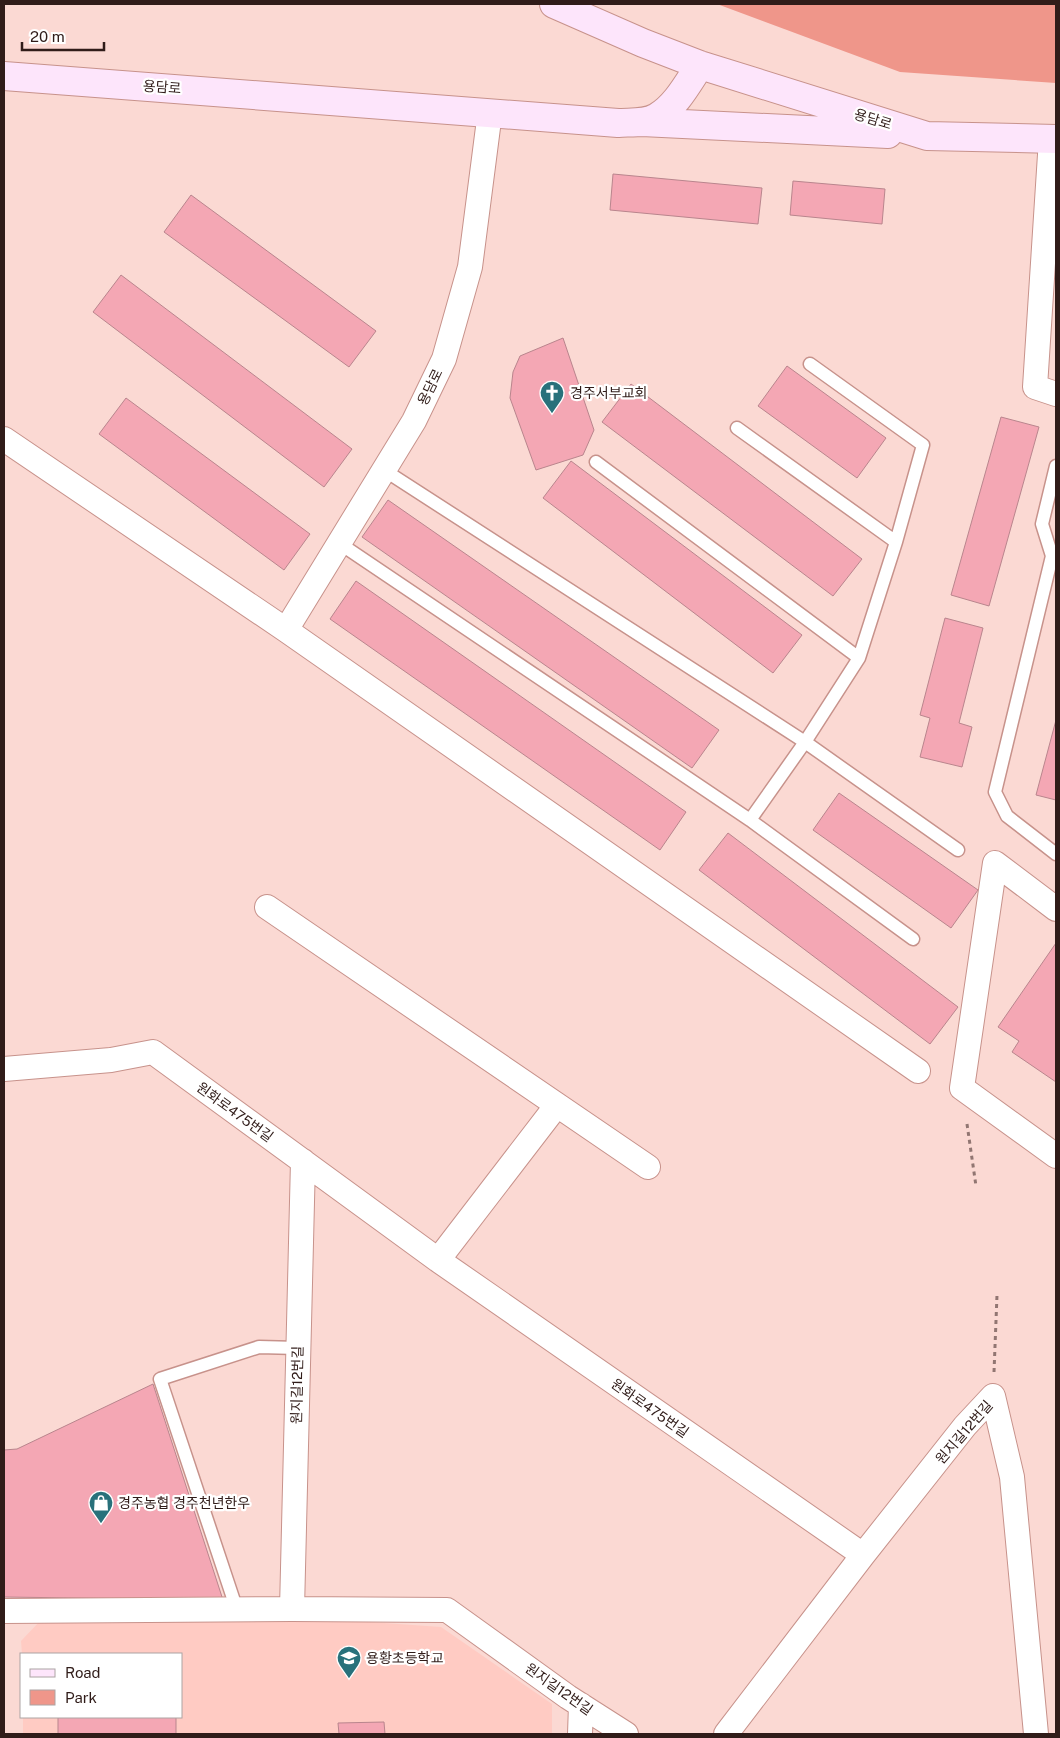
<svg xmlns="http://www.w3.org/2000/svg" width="1060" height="1738" viewBox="0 0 1060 1738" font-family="'Public Sans','Noto Sans KR',sans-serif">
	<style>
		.built { fill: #ffcbc3 }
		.green { fill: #ef968a }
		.building { fill: #f4a7b4; stroke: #b9858d }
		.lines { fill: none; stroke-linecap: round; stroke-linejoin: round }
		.lane-casing { stroke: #c7928b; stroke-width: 15 }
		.street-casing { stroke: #c7928b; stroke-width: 26 }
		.secondary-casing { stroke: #c7928b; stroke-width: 30 }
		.path { stroke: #917672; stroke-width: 3; stroke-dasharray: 4 4; stroke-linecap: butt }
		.lane { stroke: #fff; stroke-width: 12 }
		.street { stroke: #fff; stroke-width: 24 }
		.secondary { stroke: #fde5fb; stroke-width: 28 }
		.labels { text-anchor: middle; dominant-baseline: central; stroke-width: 4.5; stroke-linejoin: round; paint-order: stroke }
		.street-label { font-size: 14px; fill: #301c19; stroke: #fff }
		.poi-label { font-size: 14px; fill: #301c19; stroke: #fff; text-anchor: start }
	</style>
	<rect width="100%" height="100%" fill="#fbd9d3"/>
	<path class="built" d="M327,1619L441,1627L552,1704V1734H23V1717H181V1654H22L21,1641L41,1620Z"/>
	<path class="green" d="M717,4H1056V83L900,72Z"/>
	<path class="building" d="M613,174L762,188L758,224L610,210Z
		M793,181L885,189L882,224L790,215Z
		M191,195L376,331L349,367L164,232Z
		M121,275L352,449L324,487L93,312Z
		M563,338L594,430L583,455L536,470L510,398L513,372L520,356Z
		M787,366L886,438L857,478L758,406Z
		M631,384L862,559L833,596L602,422Z
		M126,398L310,534L284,570L99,434Z
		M1001,417L1039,427L989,606L951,595Z
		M571,461L802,635L773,673L543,498Z
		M388,500L719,730L692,768L362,537Z
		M356,581L686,812L660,850L330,619Z
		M945,618L983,628L959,723L972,727L962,767L920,757L930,718L920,715Z
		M1056,720V800L1036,795Z
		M839,793L978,890L951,928L813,830Z
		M728,833L958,1007L930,1044L699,870Z
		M1056,943V1082L1012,1052L1019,1041L998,1027Z
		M153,1384L223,1600L4,1597V1450L17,1449Z
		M58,1717H176V1734H58Z
		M384,1722L385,1734H339L338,1723Z"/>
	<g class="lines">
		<defs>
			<path id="lane" d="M737,428L896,542
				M596,462L859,658
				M384,470L805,742L958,850
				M339,543L750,820L913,939
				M1052,556L1042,524L1056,466
				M1056,557L1052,556L995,792L1007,816L1056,854
				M750,820L805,742L859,658L896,542L923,445L810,364
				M237,1610L160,1379L259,1347L298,1348"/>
			<path id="street" d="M1051,139L1035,387L1056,394
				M4,439L286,630L918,1071
				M286,630L414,421L444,359L470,267L490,112
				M267,907L648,1167
				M1056,909L995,863L962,1088L1056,1156
				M4,1069L111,1060L153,1052L438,1260L863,1555
				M438,1260L557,1105
				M292,1609L303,1161
				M4,1611L292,1609L447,1610L568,1697L626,1734
				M580,1734L581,1705
				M726,1734L863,1555L965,1426L993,1396L1012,1477L1036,1734"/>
			<path id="secondary" d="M554,4L643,43L700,65L927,136L1056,139
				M4,76L618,123C630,122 646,124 657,117C676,106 688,83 700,65
				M642,122L888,134"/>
		</defs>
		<use href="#lane" class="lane-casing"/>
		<use href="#street" class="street-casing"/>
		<use href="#secondary" class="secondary-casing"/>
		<path class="path" d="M967,1124L976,1186
			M994,1372L997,1295"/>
		<use href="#lane" class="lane"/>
		<use href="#street" class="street"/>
		<use href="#secondary" class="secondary"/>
	</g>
	<defs>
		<symbol id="church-pin" viewBox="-11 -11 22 30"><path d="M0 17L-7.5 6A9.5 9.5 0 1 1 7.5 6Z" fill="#28717b" stroke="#fff"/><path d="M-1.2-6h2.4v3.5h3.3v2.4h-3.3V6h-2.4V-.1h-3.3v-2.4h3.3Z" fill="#fff"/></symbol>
		<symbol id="shop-pin" viewBox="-11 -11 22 30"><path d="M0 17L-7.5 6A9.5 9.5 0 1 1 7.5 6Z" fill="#28717b" stroke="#fff"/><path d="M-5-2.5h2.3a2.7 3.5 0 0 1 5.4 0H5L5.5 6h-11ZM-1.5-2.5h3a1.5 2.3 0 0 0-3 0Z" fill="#fff"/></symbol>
		<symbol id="school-pin" viewBox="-11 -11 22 30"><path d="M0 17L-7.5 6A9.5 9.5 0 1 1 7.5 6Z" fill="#28717b" stroke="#fff"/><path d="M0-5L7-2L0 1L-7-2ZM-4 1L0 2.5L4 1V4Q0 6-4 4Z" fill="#fff"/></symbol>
	</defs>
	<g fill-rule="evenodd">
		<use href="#church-pin" x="538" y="379" width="28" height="38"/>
		<use href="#shop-pin" x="87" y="1489" width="28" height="38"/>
		<use href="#school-pin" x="335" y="1644" width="28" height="38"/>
	</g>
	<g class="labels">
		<g class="street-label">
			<text transform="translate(162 87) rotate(4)">용담로</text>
			<text transform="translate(873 119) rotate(17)">용담로</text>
			<text transform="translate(430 387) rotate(-64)">용담로</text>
			<text transform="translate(235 1112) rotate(36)">원화로475번길</text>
			<text transform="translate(297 1385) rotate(-89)">원지길12번길</text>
			<text transform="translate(650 1408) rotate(35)">원화로475번길</text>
			<text transform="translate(964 1432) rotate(-49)">원지길12번길</text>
			<text transform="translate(559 1689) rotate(35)">원지길12번길</text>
		</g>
		<g class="poi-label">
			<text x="570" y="393">경주서부교회</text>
			<text x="118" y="1503">경주농협 경주천년한우</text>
			<text x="366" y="1658">용황초등학교</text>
		</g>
	</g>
	<rect width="1060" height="1738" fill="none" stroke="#301c19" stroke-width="10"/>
	<rect x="20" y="1653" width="162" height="65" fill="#ffffff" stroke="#aca4a3"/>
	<rect x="30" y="1669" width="25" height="8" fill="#fde5fb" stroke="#aca4a3"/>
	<text x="65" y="1678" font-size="15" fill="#301c19">Road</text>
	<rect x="30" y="1690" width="25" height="15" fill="#ef968a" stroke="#aca4a3"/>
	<text x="65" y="1703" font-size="15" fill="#301c19">Park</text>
	<path d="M22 42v8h82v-8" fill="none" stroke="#301c19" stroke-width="2.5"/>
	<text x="30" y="42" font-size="15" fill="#301c19" stroke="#ffffff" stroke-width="4" paint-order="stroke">20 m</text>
</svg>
